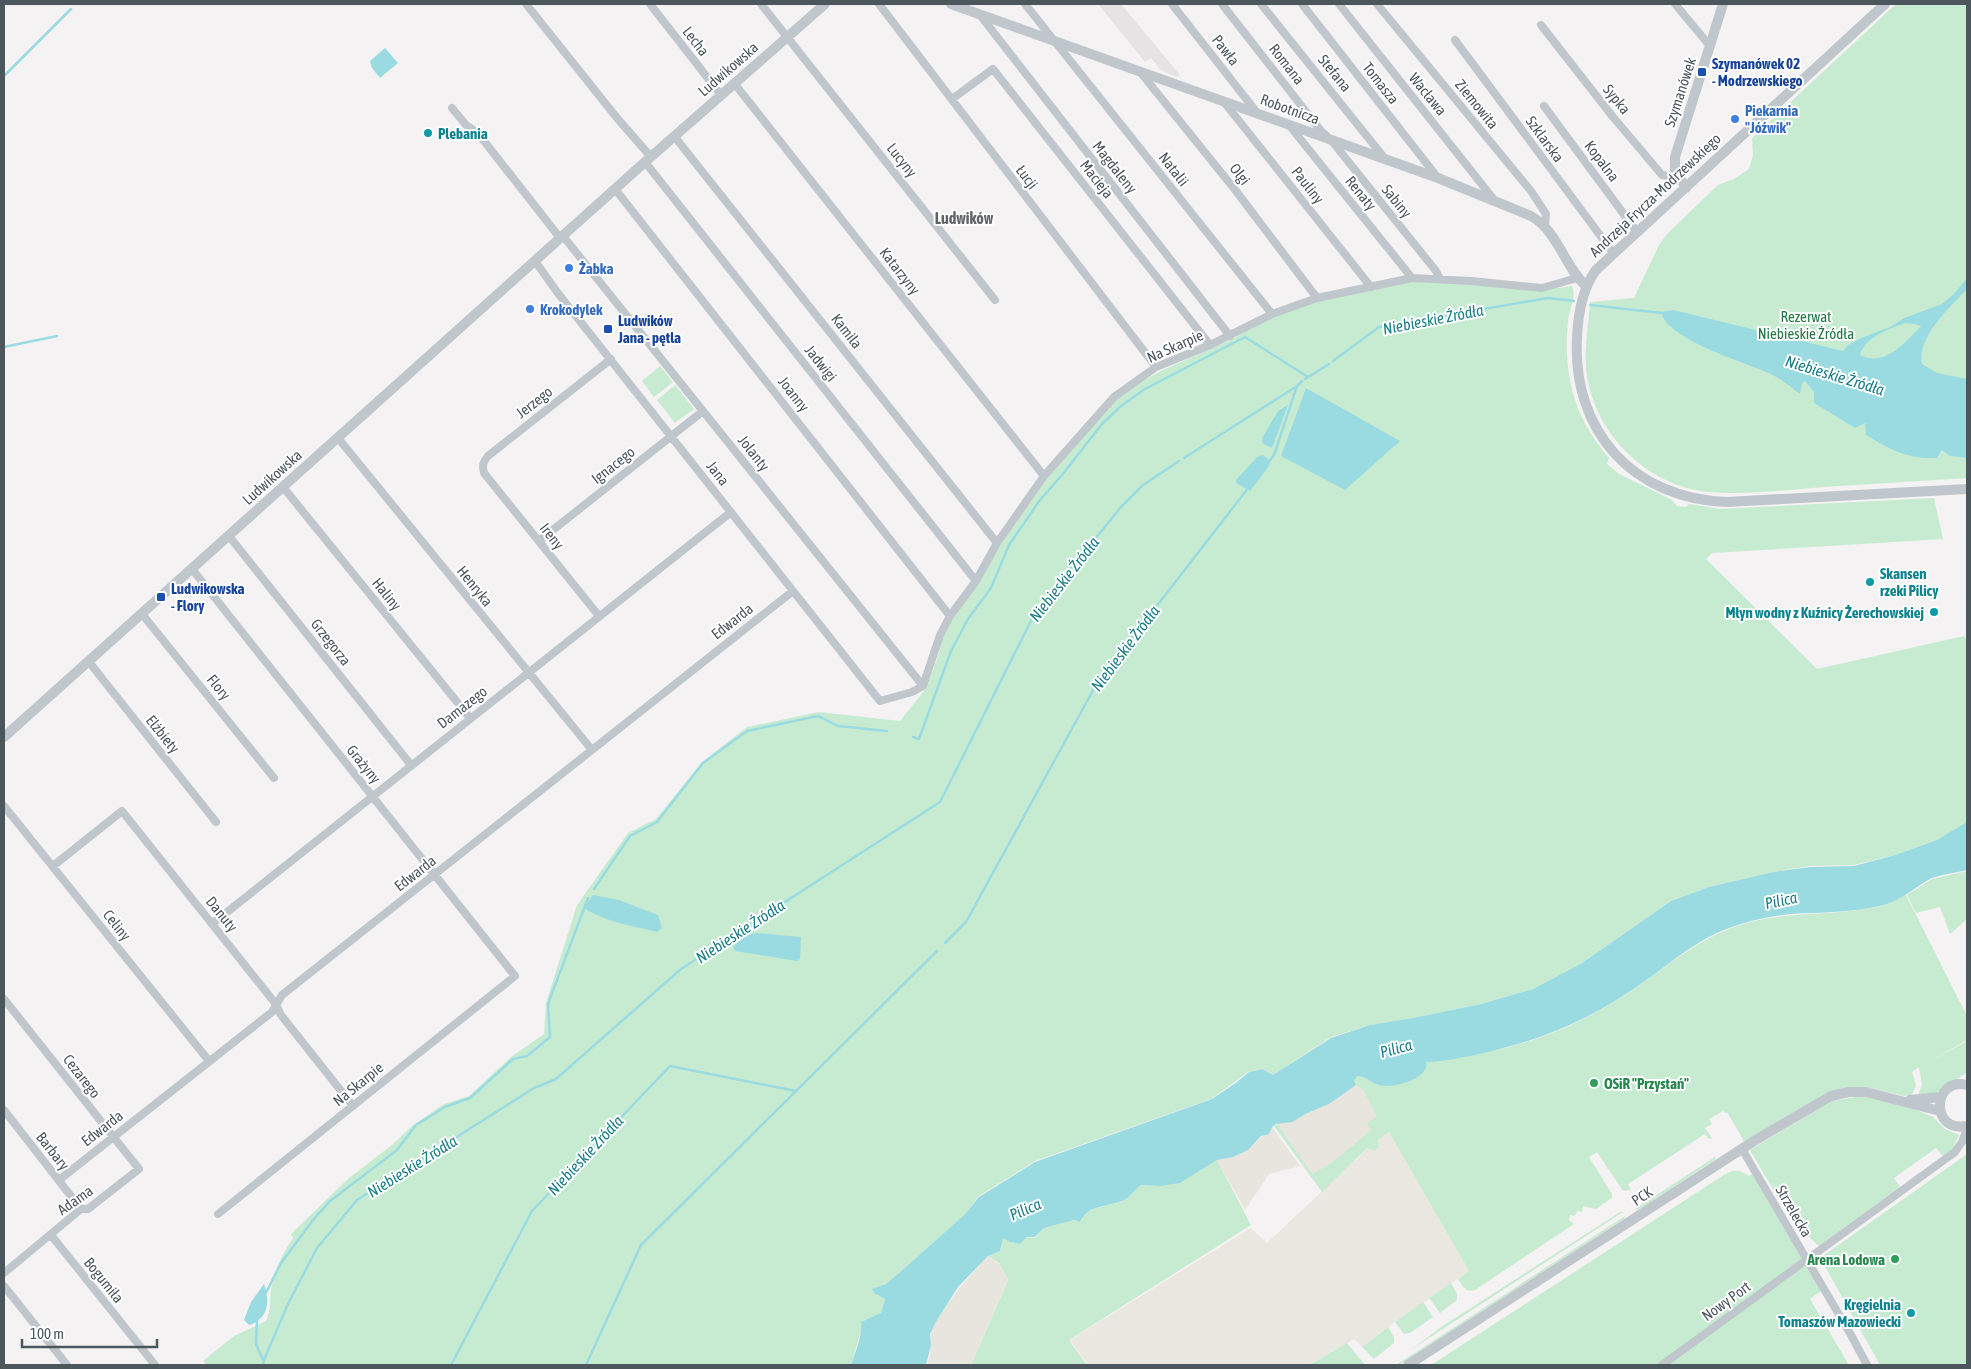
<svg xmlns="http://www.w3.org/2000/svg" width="1971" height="1369" viewBox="0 0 1971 1369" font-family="'Asap Condensed',sans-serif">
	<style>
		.commercial { fill: #eae6e0 }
		.education { fill: #e5e3e4 }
		.green { fill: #c7ebd1 }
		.sand { fill: #e8e4de }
		.water { fill: #9adbe2; fill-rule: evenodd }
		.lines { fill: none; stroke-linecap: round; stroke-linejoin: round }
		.stream { stroke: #9adbe2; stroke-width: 2.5 }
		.minor { stroke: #c0c7cc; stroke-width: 8 }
		.tertiary { stroke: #c0c7cc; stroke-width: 10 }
		.transit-dot { fill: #1a4fb4; stroke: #fff; stroke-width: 2 }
		.shop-dot { fill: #3f7fe0; stroke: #fff; stroke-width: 2 }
		.culture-dot { fill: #0f9aa8; stroke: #fff; stroke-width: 2 }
		.leisure-dot { fill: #2e9e5b; stroke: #fff; stroke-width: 2 }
		.labels { text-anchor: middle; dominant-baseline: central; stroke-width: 4; stroke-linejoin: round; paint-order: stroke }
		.street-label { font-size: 15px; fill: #4c575d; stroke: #fff }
		.transit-label { font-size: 15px; font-weight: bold; fill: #164399; stroke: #fff; text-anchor: start }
		.shop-label { font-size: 15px; font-weight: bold; fill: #366cbe; stroke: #fff; text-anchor: start }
		.culture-label { font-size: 15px; font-weight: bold; fill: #0d838f; stroke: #fff; text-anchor: start }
		.park-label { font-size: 15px; fill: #247744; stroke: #fff }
		.leisure-label { font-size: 15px; font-weight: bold; fill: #27864d; stroke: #fff; text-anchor: start }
		.neighbourhood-label { font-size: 16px; font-weight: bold; fill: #5f6366; stroke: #fff }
		.water-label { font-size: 16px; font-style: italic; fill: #1d7e88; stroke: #fff }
	</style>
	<rect width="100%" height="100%" fill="#f4f2f2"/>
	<path class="commercial" d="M1389,1132L1469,1271L1379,1333L1362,1347L1354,1339L1308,1365H1088L1070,1340L1251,1228L1267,1243L1368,1148L1375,1151L1379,1147L1378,1140Z"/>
	<path class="education" d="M1098,4H1121L1180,75L1177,77L1162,71L1151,58L1145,62Z"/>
	<path class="green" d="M1896,4H1967V478C1919,481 1871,484 1823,487C1786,490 1747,495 1709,492C1652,487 1602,441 1589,386C1582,359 1588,329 1590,302L1634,298L1659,245L1668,233L1718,185L1734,179L1749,169L1753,155L1752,138Z
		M1413,281L1475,284L1542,290L1572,286C1577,296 1569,310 1568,320C1563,375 1573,416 1609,458L1607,464L1619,474L1672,500L1677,506L1686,507L1689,504L1721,509L1934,498L1943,539L1712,553L1706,559L1817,669L1964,636L1967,641V822L1966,824L1937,840L1895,855L1854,865L1810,866L1773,872L1709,887L1671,901L1582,963L1533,989L1481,1004L1413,1018L1370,1025L1331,1037L1273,1075L1261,1069L1248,1072L1211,1099L1035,1161L979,1196L964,1215L907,1266L886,1284L873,1289L874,1293L885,1299L881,1314L861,1322L862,1328L851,1365H205L204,1360L234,1336L266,1321C271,1310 270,1301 271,1290C275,1270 282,1254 293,1238L291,1234L349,1178L392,1145L412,1126L444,1104L469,1096L511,1057L544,1034L546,1003L577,905L628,833L656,819L702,762L747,727L819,712L900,721L927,687L939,653L942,636L952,616L1001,544L1049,475L1108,407L1128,389L1161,371L1232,339L1274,316L1320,300Z
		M660,366L673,382L654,397L642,381Z
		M675,385L694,409L675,423L657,400Z
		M1967,871V919L1950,934L1940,907L1916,913L1907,895L1932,879Z
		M1906,895L1967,1016V1040L1929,1062L1967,1041V1072C1957,1081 1945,1083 1936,1094L1918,1095L1922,1085L1919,1067L1912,1072L1916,1085L1912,1095L1904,1096L1871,1088L1849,1089L1747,1141H1744L1727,1112L1725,1113L1723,1111L1709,1119L1712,1124L1705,1128L1712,1138L1709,1139L1705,1134L1628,1184L1631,1190L1623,1191L1597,1152L1589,1157L1612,1194V1198L1596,1209L1583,1206L1582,1212L1577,1211L1575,1216L1570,1215L1569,1220L1574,1224L1475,1290C1465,1293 1463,1286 1458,1279L1469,1271L1389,1132L1378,1140L1379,1147L1375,1151L1367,1148L1322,1192L1274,1126L1354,1081L1357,1075L1364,1076L1378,1085C1391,1079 1412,1065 1426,1062C1434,1060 1443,1061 1452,1059C1490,1052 1528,1044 1564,1028C1589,1017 1614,1003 1637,987C1673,962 1703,935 1747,923C1792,910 1840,917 1885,905C1892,903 1899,898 1906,895Z
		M1862,1096L1902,1104L1933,1117L1945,1129L1959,1135L1952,1150L1943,1156L1936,1148L1894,1178L1900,1187L1819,1246L1793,1223L1750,1150L1832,1101Z
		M1967,1154V1365H1880L1822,1261L1823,1256Z
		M1715,1157L1716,1159L1638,1210L1635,1209Z
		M1217,1160L1251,1225L1069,1340L1087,1365H971L1008,1280L999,1263L988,1256L1000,1251L1003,1237L1010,1242L1020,1244L1027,1237L1035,1238L1044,1228L1074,1220L1080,1222C1088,1204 1111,1208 1126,1199C1131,1195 1136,1189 1141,1185C1179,1188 1186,1178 1217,1160Z
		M1733,1171H1740L1749,1176L1752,1174L1821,1291L1810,1299L1849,1365H1431L1727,1173Z
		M1620,1212H1623L1412,1349L1441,1327Z
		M1625,1216L1624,1219L1399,1365H1396Z
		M1451,1283L1457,1294V1300L1440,1313L1429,1298Z
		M1423,1302L1433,1317L1410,1333L1404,1334L1395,1322Z
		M1388,1327L1394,1337V1343L1374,1359L1362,1347Z
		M1347,1343L1365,1365H1309Z"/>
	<path class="sand" d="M1356,1085L1363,1089L1377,1117L1367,1123L1371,1130L1334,1161L1312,1174L1277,1124L1292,1122L1345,1093Z
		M1272,1127L1300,1166L1269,1174L1245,1210L1217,1160C1245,1156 1252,1145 1272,1127Z
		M988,1256L999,1264L1008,1279L971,1365H927C932,1353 929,1346 931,1335C933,1316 975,1270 988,1256Z"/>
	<path class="water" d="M385,48L398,63L380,78L372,68L370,61Z
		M1967,278V289C1950,307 1916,338 1922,364L1937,373L1967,379V458L1950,456L1942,450L1937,458C1907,459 1891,450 1866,435L1865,423L1855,428L1814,403V392L1805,381L1802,383L1800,394C1791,387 1781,379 1771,374C1745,362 1667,340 1661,312L1673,310L1843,351L1848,345L1861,338L1890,327L1904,318L1942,304L1954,294ZM1905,323L1915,324L1921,326C1906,342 1884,368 1860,355C1865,337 1889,329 1905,323Z
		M1306,388L1400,441L1345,490L1281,456Z
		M1288,405L1272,448L1262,443V438L1278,411Z
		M1263,455L1269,460L1270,465L1250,491L1236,483V480L1257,457Z
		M1967,822V870C1956,873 1941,874 1930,879C1915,887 1902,900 1884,905C1853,913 1822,912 1790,914C1768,916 1744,922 1724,930C1691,943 1664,969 1635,988C1586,1022 1533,1043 1475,1055C1459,1058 1443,1062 1426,1062C1430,1079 1392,1089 1379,1085C1370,1083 1367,1076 1357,1076L1354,1081L1356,1085L1329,1104L1305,1114L1292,1122L1276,1124L1272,1127L1269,1134L1261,1136L1248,1150L1233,1157L1217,1160L1180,1183L1160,1186L1141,1185C1136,1189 1131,1195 1126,1199C1110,1208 1089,1203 1080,1222L1074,1220L1044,1228L1035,1237H1027L1020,1244L1010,1242L1003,1238L1000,1251L988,1256L958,1287L937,1320L930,1334L931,1345L926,1365H851C855,1352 863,1336 861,1322L881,1313L885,1299L874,1293L872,1289L886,1284L907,1266L964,1215L979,1197L1035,1162L1212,1099L1237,1082L1249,1072L1262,1069L1273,1075L1331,1038L1370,1025L1413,1018L1481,1004L1533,989L1582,963L1671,901L1709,887L1773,872L1810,867L1854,866L1895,855L1937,840Z
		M593,895L619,900L658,915L662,928L657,932C630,925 608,923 584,908Z
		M756,933L801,937L800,959L797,961L735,951L733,947L744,936Z
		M264,1284C270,1301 269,1319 249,1325L244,1320L251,1302Z"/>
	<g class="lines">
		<path class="stream" d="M4,76L71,9
			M1590,305L1662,313
			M4,347L57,336
			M1333,361L1379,327L1548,298L1574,301
			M1305,379L1329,364
			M1184,458L1297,386L1302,381
			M1268,463L1274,455L1297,386
			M913,737L919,739L951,651L968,619L991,588L1009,545L1040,500L1062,475L1102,424L1121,406L1145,389L1245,337L1308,377
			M594,889L630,836L657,822L703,763L747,731L818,716L838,726L887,731
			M945,943L966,922L1097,683L1249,487
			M266,1293L281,1263L313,1220L330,1201L397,1150L416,1125L445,1107L470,1098L513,1059L527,1056L550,1037L548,1004L588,898
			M257,1319L256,1344L263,1360
			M263,1365L264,1360L287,1306L317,1248L357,1200L534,1088L556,1079L681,969L940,802L1035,613L1121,507L1143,485L1179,461
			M451,1365L532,1211L670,1066L796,1091
			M586,1365L641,1245L937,951"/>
		<path class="minor" d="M526,4L617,118L651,157
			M650,4L721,95
			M761,4L995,300
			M879,4L1156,367
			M1025,4L1272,314
			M1172,4L1258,114
			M1222,4L1321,131L1331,140L1436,271L1440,279
			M1261,4L1386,160
			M1302,4L1438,178
			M1339,4L1495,201
			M1377,4L1531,191L1546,214L1545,226
			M1675,4L1710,46
			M980,15L1230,336
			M1541,25L1613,117L1662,175L1679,178
			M1455,40L1614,254
			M1141,73L1236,191L1317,298
			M734,83L1044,476
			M952,99L993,69L1210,345
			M1224,102L1371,287
			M1544,106L1637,232
			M452,108L466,125L477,132L560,238
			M1289,125L1412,278
			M674,136L997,543
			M645,162L976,581
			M615,189L950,616
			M563,236L923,686
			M535,261L557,292L880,701L912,692L923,686L940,635L950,616L976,581L997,543L1044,476L1114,397L1156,367L1210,345L1272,314L1317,298L1412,278L1471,281L1542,288L1577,278
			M338,438L592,750
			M283,487L470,718
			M229,536L411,765
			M539,541L703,411
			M192,569L515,976L218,1214
			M142,614L274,778
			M599,616L484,473C482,466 483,462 488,456L611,359
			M89,662L216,822
			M4,806L209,1061
			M53,866L122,811L275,1003L281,1015L353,1106
			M212,924L731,512
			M4,999L139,1169L88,1209H81L4,1273
			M4,1110L81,1209
			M1742,1149L1851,1335L1867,1365
			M59,1180L272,1012L282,995L793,591
			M51,1235L155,1365
			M4,1286L67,1365
			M1662,1365L1955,1152L1962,1142L1967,1129"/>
		<path class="tertiary" d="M951,4L1438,178L1531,216C1558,231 1564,266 1586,286
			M1885,4L1596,270C1582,289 1578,314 1577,338C1572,431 1633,499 1727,502L1967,489
			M1686,188L1675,170V157L1723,4
			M4,737L645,162L825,4
			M1967,1085C1933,1076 1929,1133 1967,1126
			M1910,1100L1941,1097
			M1408,1365L1754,1141L1831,1096L1849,1092H1866L1940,1111"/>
	</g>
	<g class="transit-dot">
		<rect x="1697" y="67" width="10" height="10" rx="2.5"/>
		<rect x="603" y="324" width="10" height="10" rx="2.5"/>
		<rect x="156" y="592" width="10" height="10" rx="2.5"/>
	</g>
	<g class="shop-dot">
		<circle cx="1735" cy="119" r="5"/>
		<circle cx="569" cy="268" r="5"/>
		<circle cx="530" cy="309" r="5"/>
	</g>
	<g class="culture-dot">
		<circle cx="428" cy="133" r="5"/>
		<circle cx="1870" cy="582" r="5"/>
		<circle cx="1934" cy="612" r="5"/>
		<circle cx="1911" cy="1313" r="5"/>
	</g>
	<g class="leisure-dot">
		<circle cx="1594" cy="1083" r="5"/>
		<circle cx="1895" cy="1259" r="5"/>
	</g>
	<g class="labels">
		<g class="street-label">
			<text transform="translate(696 41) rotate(52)">Lecha</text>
			<text transform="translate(1226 50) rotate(52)">Pawła</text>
			<text transform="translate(1287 64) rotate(52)">Romana</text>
			<text transform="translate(728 69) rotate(-41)">Ludwikowska</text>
			<text transform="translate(1335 73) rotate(51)">Stefana</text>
			<text transform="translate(1381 83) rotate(52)">Tomasza</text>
			<text transform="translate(1680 92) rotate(-72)">Szymanówek</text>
			<text transform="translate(1428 94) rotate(51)">Wacława</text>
			<text transform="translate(1617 99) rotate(51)">Sypka</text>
			<text transform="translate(1477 104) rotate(51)">Ziemowita</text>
			<text transform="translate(1290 109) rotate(20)">Robotnicza</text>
			<text transform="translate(1545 139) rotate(54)">Szklarska</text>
			<text transform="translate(902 160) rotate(52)">Lucyny</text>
			<text transform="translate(1602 161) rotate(53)">Kopalna</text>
			<text transform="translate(1115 167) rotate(52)">Magdaleny</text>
			<text transform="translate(1174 169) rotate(52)">Natalii</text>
			<text transform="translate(1240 174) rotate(52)">Olgi</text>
			<text transform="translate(1027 177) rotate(53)">Łucji</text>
			<text transform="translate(1097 179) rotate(52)">Macieja</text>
			<text transform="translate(1308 185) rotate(52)">Pauliny</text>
			<text transform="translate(1361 193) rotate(51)">Renaty</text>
			<text transform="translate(1655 195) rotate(-43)">Andrzeja Frycza-Modrzewskiego</text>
			<text transform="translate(1397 201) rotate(51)">Sabiny</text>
			<text transform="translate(900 271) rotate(52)">Katarzyny</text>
			<text transform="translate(847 331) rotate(52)">Kamila</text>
			<text transform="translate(1175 346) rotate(-24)">Na Skarpie</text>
			<text transform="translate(821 363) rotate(52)">Jadwigi</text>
			<text transform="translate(794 394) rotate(52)">Joanny</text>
			<text transform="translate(534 402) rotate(-38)">Jerzego</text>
			<text transform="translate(754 453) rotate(52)">Jolanty</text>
			<text transform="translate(613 465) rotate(-38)">Ignacego</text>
			<text transform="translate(718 473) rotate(52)">Jana</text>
			<text transform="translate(272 477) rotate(-42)">Ludwikowska</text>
			<text transform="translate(552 536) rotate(52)">Ireny</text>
			<text transform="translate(475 586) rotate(51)">Henryka</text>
			<text transform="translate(387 594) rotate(51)">Haliny</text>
			<text transform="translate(732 621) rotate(-38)">Edwarda</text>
			<text transform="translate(331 642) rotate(52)">Grzegorza</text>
			<text transform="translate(219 687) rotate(51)">Flory</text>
			<text transform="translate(462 707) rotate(-38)">Damazego</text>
			<text transform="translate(163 734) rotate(51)">Elżbiety</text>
			<text transform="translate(364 764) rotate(51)">Grażyny</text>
			<text transform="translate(415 873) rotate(-38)">Edwarda</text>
			<text transform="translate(222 914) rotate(51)">Danuty</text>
			<text transform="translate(117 925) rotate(51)">Celiny</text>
			<text transform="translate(82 1076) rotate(52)">Cezarego</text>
			<text transform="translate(358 1084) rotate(-39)">Na Skarpie</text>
			<text transform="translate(102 1128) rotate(-38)">Edwarda</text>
			<text transform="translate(53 1151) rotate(52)">Barbary</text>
			<text transform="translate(1642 1196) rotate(-33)">PCK</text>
			<text transform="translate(75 1200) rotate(-35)">Adama</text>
			<text transform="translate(1794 1211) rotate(60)">Strzelecka</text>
			<text transform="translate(104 1280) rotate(51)">Bogumiła</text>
			<text transform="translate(1726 1301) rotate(-36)">Nowy Port</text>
		</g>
		<g class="transit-label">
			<text x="1712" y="63">Szymanówek 02<tspan x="1712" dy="17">- Modrzewskiego</tspan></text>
			<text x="618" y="320">Ludwików<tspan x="618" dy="17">Jana - pętla</tspan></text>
			<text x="171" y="588">Ludwikowska<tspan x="171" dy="17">- Flory</tspan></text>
		</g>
		<g class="shop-label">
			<text x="1745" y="110">Piekarnia<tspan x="1745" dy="17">"Jóźwik"</tspan></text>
			<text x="579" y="268">Żabka</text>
			<text x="540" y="309">Krokodylek</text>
		</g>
		<g class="culture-label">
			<text x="438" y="133">Plebania</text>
			<text x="1880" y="573">Skansen<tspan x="1880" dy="17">rzeki Pilicy</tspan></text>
			<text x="1924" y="612" text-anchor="end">Młyn wodny z Kuźnicy Żerechowskiej</text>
			<text x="1901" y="1304" text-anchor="end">Kręgielnia<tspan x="1901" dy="17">Tomaszów Mazowiecki</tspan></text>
		</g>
		<g class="park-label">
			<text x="1806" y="316">Rezerwat<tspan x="1806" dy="17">Niebieskie Źródła</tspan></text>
		</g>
		<g class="leisure-label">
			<text x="1604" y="1083">OSiR "Przystań"</text>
			<text x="1885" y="1259" text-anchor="end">Arena Lodowa</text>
		</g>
		<g class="neighbourhood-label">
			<text x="964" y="218">Ludwików</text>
		</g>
		<g class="water-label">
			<text transform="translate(1433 319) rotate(-11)">Niebieskie Źródła</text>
			<text transform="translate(1835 375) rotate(17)">Niebieskie Źródła</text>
			<text transform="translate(1064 579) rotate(-52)">Niebieskie Źródła</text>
			<text transform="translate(1125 648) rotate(-53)">Niebieskie Żródła</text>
			<text transform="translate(1781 900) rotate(-12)">Pilica</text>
			<text transform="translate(740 931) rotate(-33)">Niebieskie Źródła</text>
			<text transform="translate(1396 1048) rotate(-15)">Pilica</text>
			<text transform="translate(585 1155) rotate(-47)">Niebieskie Żródła</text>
			<text transform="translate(412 1166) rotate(-32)">Niebieskie Źródła</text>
			<text transform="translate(1025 1209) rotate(-23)">Pilica</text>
		</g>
	</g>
	<rect width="1971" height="1369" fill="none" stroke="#4c575d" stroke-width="10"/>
	<path d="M22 1339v8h135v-8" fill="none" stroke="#4c575d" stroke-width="2.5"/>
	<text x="30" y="1339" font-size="15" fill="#4c575d" stroke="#ffffff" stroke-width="4" paint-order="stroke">100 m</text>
</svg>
